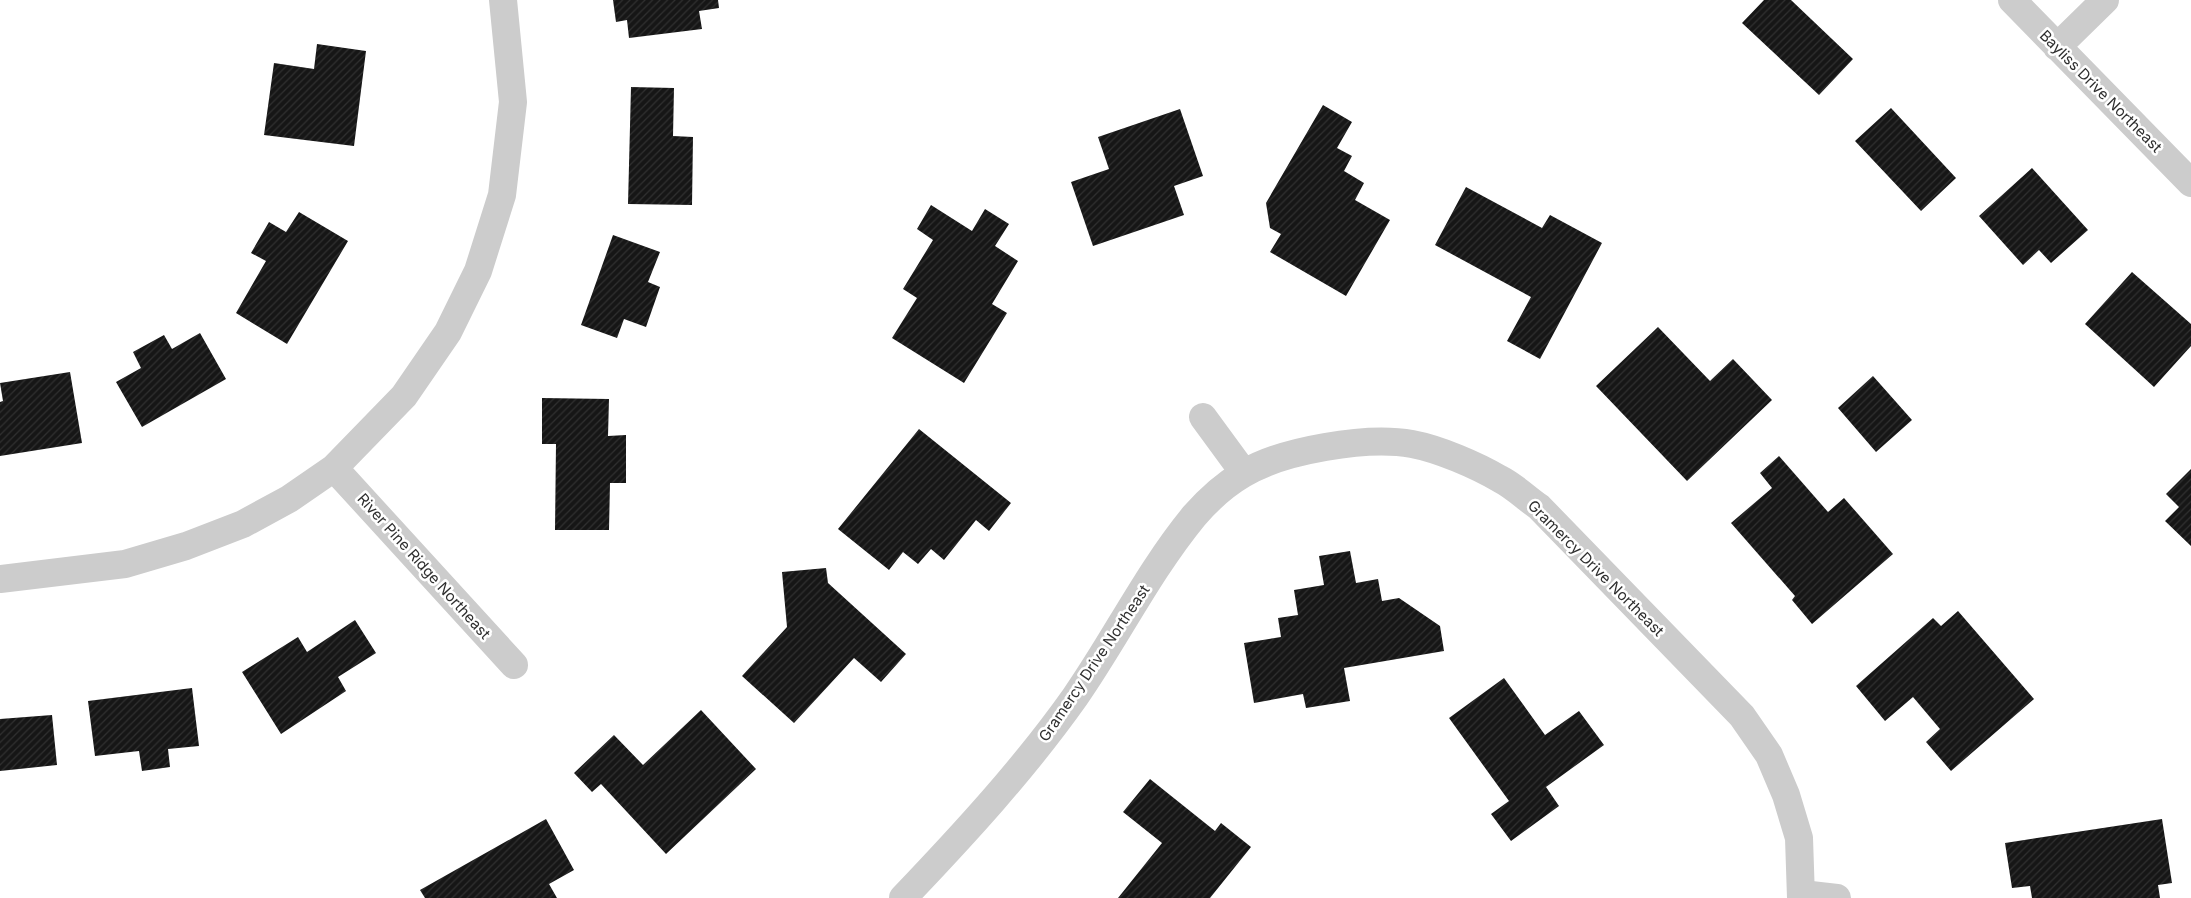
<svg xmlns="http://www.w3.org/2000/svg" width="2191" height="898" viewBox="0 0 2191 898" font-family="Inter,sans-serif">
	<style>
		.building { fill: url(#building-hatch) }
		.lines { fill: none; stroke-linecap: round; stroke-linejoin: round }
		.minor { stroke: #ccc; stroke-width: 28 }
		.labels { text-anchor: middle; dominant-baseline: central; stroke-width: 5; stroke-linejoin: round; paint-order: stroke }
		.street-label { font-size: 15px; fill: #2f2f2f; stroke: #fff }
	</style>
	<defs>
		<pattern id="building-hatch" width="6" height="6" patternUnits="userSpaceOnUse" patternTransform="scale(1.25)"><rect width="6" height="6" fill="#161616"/><path d="M-1 1l2-2M0 6l6-6M5 7l2-2" fill="none" stroke="#303030"/></pattern>
	</defs>
	<rect width="100%" height="100%" fill="#fff"/>
	<path class="building" d="M613,0H718L719,8L699,11L702,29L629,38L627,20L616,22Z
		M1764,0H1791L1853,59L1819,95L1742,23Z
		M317,44L366,51L354,146L264,135L274,63L314,69Z
		M631,87L674,88L673,136L693,137L692,205L628,204Z
		M1323,105L1352,122L1337,148L1352,156L1344,171L1364,183L1355,200L1390,220L1346,296L1270,252L1281,234L1270,228L1266,203Z
		M1891,108L1956,178L1921,211L1855,141Z
		M1180,109L1203,176L1174,186L1184,215L1093,246L1071,182L1109,169L1098,137Z
		M2032,168L2088,230L2051,263L2039,250L2023,265L1979,216Z
		M1466,187L1542,228L1550,215L1602,243L1540,359L1507,341L1531,297L1435,245Z
		M931,205L972,231L985,209L1009,224L995,246L1018,261L992,304L1007,313L964,383L892,338L917,298L903,289L933,240L917,229Z
		M299,212L348,241L287,344L236,313L266,261L251,253L269,222L286,232Z
		M613,235L660,252L648,282L660,287L646,327L624,319L617,338L581,325Z
		M2132,272L2191,324V346L2154,387L2085,324Z
		M1658,327L1710,381L1733,359L1772,400L1687,481L1596,386Z
		M200,333L226,379L142,427L116,382L141,368L133,352L164,335L172,349Z
		M70,372L82,443L0,456V402L3,401L0,383Z
		M1873,376L1912,420L1876,452L1838,408Z
		M542,398L609,399L608,436L626,435V483H610L609,530H555L556,444H542Z
		M919,429L1011,503L989,531L976,520L944,560L931,549L918,564L903,552L889,570L838,529Z
		M1779,456L1828,512L1844,498L1893,554L1812,624L1792,600L1795,596L1731,523L1772,488L1760,473Z
		M2191,469V546L2165,521L2179,507L2166,494Z
		M1350,551L1356,583L1378,579L1382,601L1399,598L1440,626L1444,651L1344,668L1350,701L1306,708L1303,694L1254,703L1244,643L1281,637L1278,618L1298,615L1294,590L1324,585L1319,556Z
		M826,568L828,583L906,654L881,682L854,658L794,723L742,676L787,627L782,572Z
		M1958,611L2034,699L1951,771L1926,742L1940,729L1913,697L1885,721L1856,686L1933,618L1941,626Z
		M355,620L376,653L338,677L346,691L281,734L242,672L298,637L307,652Z
		M1504,678L1545,735L1579,711L1604,745L1546,787L1559,806L1511,841L1491,814L1509,801L1449,718Z
		M192,688L199,746L168,749L170,767L142,771L139,751L95,756L88,701Z
		M701,710L756,769L666,854L601,784L592,792L574,773L614,735L643,765Z
		M52,715L57,765L0,771V719Z
		M1150,779L1215,831L1221,823L1251,847L1210,898H1118L1162,843L1123,812Z
		M546,819L574,870L549,884L557,898H425L420,890Z
		M2162,819L2172,883L2158,885L2160,898H2032L2030,886L2012,888L2005,843Z"/>
	<g class="lines">
		<path class="minor" d="M2012,0L2191,183
			M2057,47L2105,0
			M1203,417L1244,473
			M334,468L514,665
			M0,579L125,564L186,546L243,524L289,499L334,468L404,396L448,332L478,271L502,195L513,102L503,0
			M1802,894L1837,898
			M903,898C964,834 1024,769 1075,697C1116,638 1148,572 1194,516C1207,501 1226,484 1243,474C1282,450 1367,436 1412,444C1439,449 1476,465 1500,479C1514,486 1526,498 1539,507L1742,716L1769,755L1786,795L1799,838L1801,898"/>
	</g>
	<g class="labels">
		<g class="street-label">
			<text transform="translate(2101 91) rotate(45)">Bayliss Drive Northeast</text>
			<text transform="translate(424 566) rotate(48)">River Pine Ridge Northeast</text>
			<text transform="translate(1596 568) rotate(45)">Gramercy Drive Northeast</text>
			<text transform="translate(1094 663) rotate(-56)">Gramercy Drive Northeast</text>
		</g>
	</g>
</svg>
